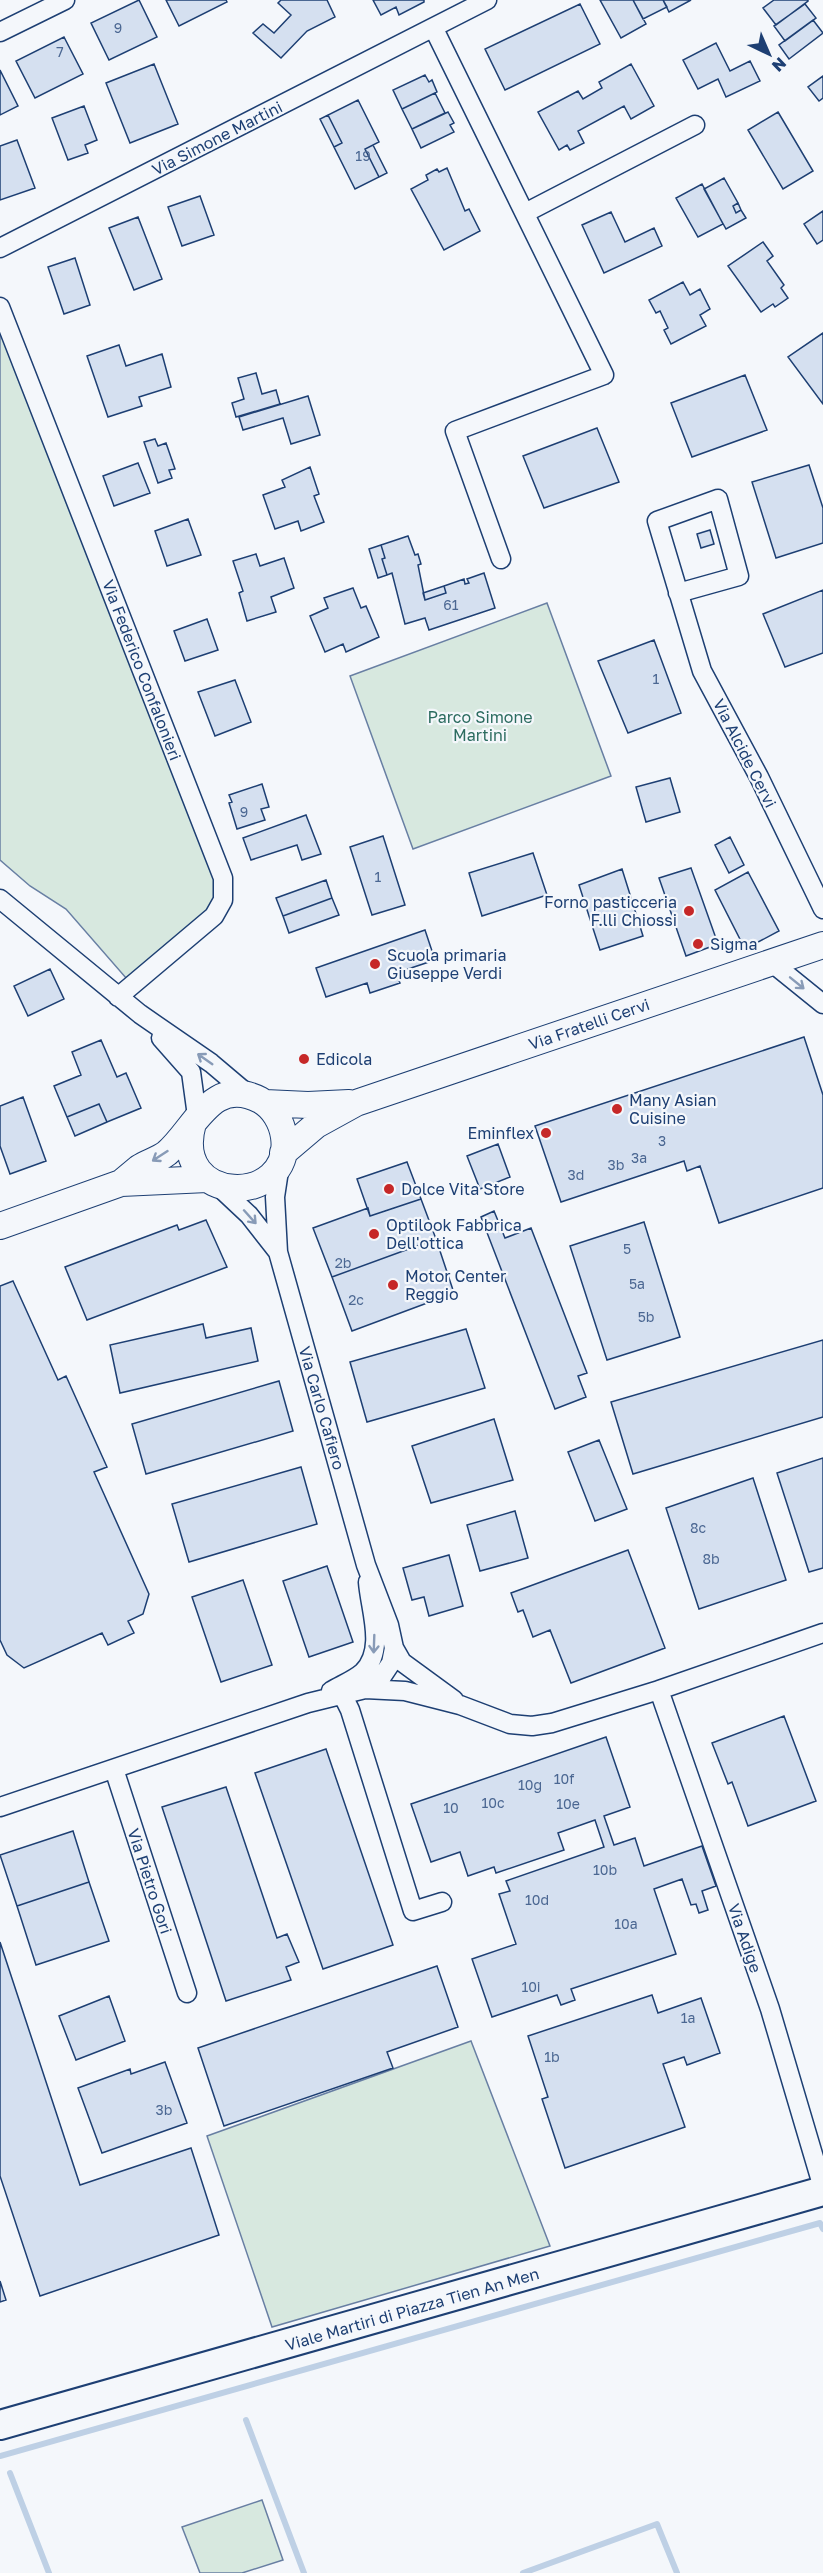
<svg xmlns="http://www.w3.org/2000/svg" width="823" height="2573" viewBox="0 0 823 2573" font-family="'Golos Text',sans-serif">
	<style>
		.green { fill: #d7e8df; stroke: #687fa3; stroke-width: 1.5 }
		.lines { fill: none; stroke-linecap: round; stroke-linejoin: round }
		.stream { stroke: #bed0e5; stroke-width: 6 }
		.building { fill: #d5e0f0; stroke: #1d3f73; stroke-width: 1.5 }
		.street-casing { stroke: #1d3f73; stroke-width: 21 }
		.secondary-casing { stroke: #1d3f73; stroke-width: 28 }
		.primary-casing { stroke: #1d3f73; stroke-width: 32 }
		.street { stroke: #f4f7fb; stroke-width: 18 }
		.secondary { stroke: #f4f7fb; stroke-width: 26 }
		.primary { stroke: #f4f7fb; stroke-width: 28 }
		.oneway { stroke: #889bb7 }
		.poi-dot { fill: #c62828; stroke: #f4f7fb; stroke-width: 2 }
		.labels { text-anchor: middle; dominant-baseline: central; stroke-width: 4.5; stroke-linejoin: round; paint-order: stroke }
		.number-label { font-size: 14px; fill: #4b6792 }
		.street-label { font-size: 16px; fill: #1d3f73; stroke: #f4f7fb }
		.park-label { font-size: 16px; fill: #2c6c60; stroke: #f4f7fb }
		.poi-label { font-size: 16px; fill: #1d3f73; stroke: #f4f7fb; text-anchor: start }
	</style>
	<rect width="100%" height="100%" fill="#f4f7fb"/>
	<path class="green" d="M0,307L223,900L133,986L66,909L30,886L0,860Z
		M547,603L611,776L413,849L350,676Z
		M471,2041L550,2246L272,2327L207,2136Z
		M262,2500L283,2560L242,2573H200L182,2527Z"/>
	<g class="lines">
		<path class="stream" d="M246,2420L304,2573
			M0,2456L820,2223L823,2229
			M10,2473L49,2573
			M523,2573L657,2524L677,2573"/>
	</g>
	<path class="building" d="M139,0L157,37L109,60L91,23Z
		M166,0H226L227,2L179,26Z
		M281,0H327L335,17L307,31L281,58L253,33L263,24L274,33L291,15L278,3Z
		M373,0H424V2L399,15L396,7L381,15Z
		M600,0H633L646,24L621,38Z
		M633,0H663L667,7L643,19Z
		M663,0H691L669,12Z
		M774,0H808V1L776,25L763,8Z
		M580,4L600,44L505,90L485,49Z
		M805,4L816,18L785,41L774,26Z
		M813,20L823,33L789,59L779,45Z
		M64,37L83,74L35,98L16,61Z
		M716,43L730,71L750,61L760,81L726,97L718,79L698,89L683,60Z
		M154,64L178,124L130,143L106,83Z
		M631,64L654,106L631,119L624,106L578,131L584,143L570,150L567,145L559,150L538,112L578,91L583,99L602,88L599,82Z
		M0,70L18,106L0,115Z
		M425,75L429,82L432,80L437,92L402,109L393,90Z
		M823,76V98L819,101L808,87Z
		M435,93L445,113L412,129L402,109Z
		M358,100L379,142L365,149L379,177L355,189L334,147L342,143L328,115Z
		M84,106L97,140L85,145L88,153L68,160L52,118Z
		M448,112L454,123L450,125L454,132L421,148L412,129Z
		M778,112L813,171L783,189L748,130Z
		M328,115L342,143L334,147L320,119Z
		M17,140L35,188L0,200V146Z
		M373,145L387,173L379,177L365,149Z
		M447,168L465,211L469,209L480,231L444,250L411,189L428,180L426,175L437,169L439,172Z
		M724,178L738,203L733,206L736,213L741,210L746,218L726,229L704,189Z
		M702,184L723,224L698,237L676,198Z
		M200,196L214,235L182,246L168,207Z
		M738,203L741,210L736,213L733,206Z
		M823,211V240L817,244L804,224Z
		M611,212L625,242L654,228L662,246L604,273L582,225Z
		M138,217L162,279L134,290L109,228Z
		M763,242L773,256L767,261L784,285L781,288L788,298L775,307L773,304L761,312L728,266Z
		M75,258L90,305L64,314L48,267Z
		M683,282L690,295L700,289L710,309L700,315L706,326L671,344L664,330L668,328L660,311L656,313L649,300Z
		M823,333V404L788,357Z
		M119,345L126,366L162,354L171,387L139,397L142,406L108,417L87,356Z
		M256,373L262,394L276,390L280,404L236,417L232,403L244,399L238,378Z
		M745,375L767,430L692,457L671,403Z
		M308,396L320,435L291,444L283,418L243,430L239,417Z
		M597,428L619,482L544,508L523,456Z
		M155,439L158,446L166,443L175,469L169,470L172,478L158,483L144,442Z
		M138,463L150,493L114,506L103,476Z
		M809,465L823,508V543L776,558L752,482Z
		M310,467L319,494L314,496L324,522L301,531L298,521L275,529L263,495L285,487L282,480Z
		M188,519L201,555L167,566L155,531Z
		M710,530L714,544L701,548L697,534Z
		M408,536L415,555L418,554L421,564L418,565L425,600L446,593L444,586L464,579L465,584L469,583L467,579L484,573L495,608L429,630L425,618L405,624L392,573L387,575L382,559L385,558L381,545Z
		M381,545L385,558L382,559L387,575L378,578L369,549Z
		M256,554L260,566L284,558L294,588L271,597L276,612L247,621L239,593L243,591L233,561Z
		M444,586L446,593L425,600L423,593Z
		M353,588L361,608L366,606L379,637L346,652L343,644L325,652L310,616L328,608L324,598Z
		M823,590V653L785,667L763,614Z
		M207,619L218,650L185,661L174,631Z
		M654,640L681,713L628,733L598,661Z
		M235,680L251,722L215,736L198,692Z
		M670,778L680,812L646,822L636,787Z
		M262,784L269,807L261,809L265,820L237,829L229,803L232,802L229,795Z
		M306,815L321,854L302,860L297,845L251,860L243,838Z
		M383,836L405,905L372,915L350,847Z
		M730,837L744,865L729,873L715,845Z
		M533,853L547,895L482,916L469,873Z
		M691,868L718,944L686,956L659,878Z
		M622,869L643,936L600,950L579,885Z
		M748,872L779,931L745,949L715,890Z
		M326,880L332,898L283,916L276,898Z
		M332,898L339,915L289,933L283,916Z
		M425,930L435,960L396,973L400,983L370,993L367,983L326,997L316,968Z
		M50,969L64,999L28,1016L14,986Z
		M804,1037L823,1095V1188L719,1223L700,1166L687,1171L684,1161L561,1202L535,1126Z
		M101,1040L117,1077L126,1073L141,1108L107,1122L99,1104L67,1117L54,1086L81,1075L72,1052Z
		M23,1097L46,1161L10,1174L0,1146V1106Z
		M99,1104L107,1122L75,1136L67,1117Z
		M498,1144L510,1177L480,1189L467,1156Z
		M407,1162L421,1199L370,1216L357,1179Z
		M421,1199L436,1239L332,1277L313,1228L368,1208L370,1216Z
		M494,1211L505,1238L531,1228L587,1373L578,1376L586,1397L555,1409L481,1217Z
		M206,1220L227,1267L87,1320L65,1267L177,1225L179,1230Z
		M644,1222L680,1337L607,1360L570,1246Z
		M436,1239L454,1293L352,1331L332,1277Z
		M13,1281L58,1380L66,1376L107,1467L94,1472L149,1594L143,1614L128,1621L134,1633L108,1645L102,1633L24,1668L7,1655L0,1640V1286Z
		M203,1324L206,1338L251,1328L258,1361L120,1393L110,1345Z
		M466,1329L485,1388L367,1422L350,1362Z
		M823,1340V1417L633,1474L611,1402Z
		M279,1381L293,1431L146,1474L132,1424Z
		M494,1419L513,1480L431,1503L412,1446Z
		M599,1440L627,1509L595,1521L568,1452Z
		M823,1458V1568L809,1572L777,1473Z
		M301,1467L317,1524L189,1562L172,1504Z
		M753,1478L786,1580L699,1609L666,1508Z
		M515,1511L528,1558L480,1571L467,1525Z
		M628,1550L665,1648L571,1683L550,1630L533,1637L523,1610L518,1612L511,1593Z
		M449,1555L463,1606L429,1616L424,1597L412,1600L403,1568Z
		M327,1566L353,1642L309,1657L283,1581Z
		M243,1580L272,1665L221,1682L192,1597Z
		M784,1716L816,1801L748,1826L732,1782L728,1784L712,1743Z
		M606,1737L630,1807L604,1816L614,1845L635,1838L644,1866L702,1846L716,1886L702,1891L708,1910L699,1913L696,1904L691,1905L682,1879L654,1889L676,1954L571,1989L575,2000L561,2005L557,1995L492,2017L472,1959L516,1944L499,1894L510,1891L506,1881L604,1847L595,1820L558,1833L564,1850L496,1873L494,1867L468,1876L460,1852L431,1862L411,1804Z
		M326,1749L393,1945L323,1969L255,1773Z
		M226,1787L277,1938L287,1934L299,1962L286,1967L291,1980L226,2001L162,1807Z
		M73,1831L89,1882L17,1906L0,1855Z
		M89,1882L109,1941L36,1965L17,1906Z
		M0,1942L80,2185L191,2148L219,2235L40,2296L0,2176Z
		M437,1966L458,2027L387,2052L393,2068L224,2126L198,2048Z
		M652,1995L658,2013L701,1998L720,2053L687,2065L684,2057L663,2064L685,2127L565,2168L542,2099L548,2097L528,2036Z
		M109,1996L125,2041L76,2060L59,2016Z
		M165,2062L187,2123L102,2153L78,2088L130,2069L131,2074Z
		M0,2281L6,2300L0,2302Z"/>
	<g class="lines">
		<defs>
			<path id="street" d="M434,29L604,375L455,431L501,559
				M0,32L65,0
				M525,213L695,125
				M0,248L487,0
				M0,307L223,878V900L214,916L118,997
				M678,593L739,576L718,499L657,521L702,671L759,777L823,909
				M0,899L140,1014L211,1063L250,1096
				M771,962L823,1004
				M161,1038L191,1072L197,1116
				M217,1185L249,1215L278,1252
				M394,1648L402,1662L454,1700
				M365,1689L405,1691L460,1705L510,1724L532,1726L552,1723L659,1690L823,1633
				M659,1690L770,2009L823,2188
				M331,1691C341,1685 354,1680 363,1672C386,1649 370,1610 368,1582
				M343,1696L350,1710L413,1911L442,1902
				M114,1769L187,1993
				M0,1807L308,1703L365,1689L379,1681L391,1663L394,1648L389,1625L366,1565L278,1252L275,1197L280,1164"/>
			<path id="secondary" d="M265,1103L308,1105L349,1103
				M283,1153L316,1125L356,1103L823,945
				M121,1183C127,1178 133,1173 139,1168C148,1162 158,1160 167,1153C195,1129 212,1075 260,1100C273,1107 282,1122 284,1137C294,1207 169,1207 193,1123
				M0,1226L121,1183L207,1179"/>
			<path id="primary" d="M0,2425L823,2191"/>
		</defs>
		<use href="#street" class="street-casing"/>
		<use href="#secondary" class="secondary-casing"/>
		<use href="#primary" class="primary-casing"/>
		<use href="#street" class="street"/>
		<use href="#secondary" class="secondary"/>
		<use href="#primary" class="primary"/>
	</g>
	<defs><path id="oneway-shaft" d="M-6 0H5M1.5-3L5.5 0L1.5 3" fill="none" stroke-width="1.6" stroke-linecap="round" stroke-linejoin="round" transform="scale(1.5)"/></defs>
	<g class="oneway">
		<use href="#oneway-shaft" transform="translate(797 983) rotate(39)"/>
		<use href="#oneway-shaft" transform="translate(205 1059) rotate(-145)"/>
		<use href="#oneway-shaft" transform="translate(160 1156) rotate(147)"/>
		<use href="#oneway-shaft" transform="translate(250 1217) rotate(48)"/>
		<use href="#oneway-shaft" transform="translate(374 1644) rotate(92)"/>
	</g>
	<g class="poi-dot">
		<circle cx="689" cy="911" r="6"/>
		<circle cx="698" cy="944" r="6"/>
		<circle cx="375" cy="964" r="6"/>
		<circle cx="304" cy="1059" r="6"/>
		<circle cx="617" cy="1109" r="6"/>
		<circle cx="546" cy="1133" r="6"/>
		<circle cx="389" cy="1189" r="6"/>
		<circle cx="374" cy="1234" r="6"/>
		<circle cx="393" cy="1285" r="6"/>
	</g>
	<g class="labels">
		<g class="number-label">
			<text x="118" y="27">9</text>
			<text x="60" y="51">7</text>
			<text x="363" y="155">19</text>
			<text x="451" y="604">61</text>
			<text x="656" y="678">1</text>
			<text x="244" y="811">9</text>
			<text x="378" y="876">1</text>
			<text x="662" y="1140">3</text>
			<text x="639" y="1157">3a</text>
			<text x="616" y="1164">3b</text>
			<text x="576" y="1174">3d</text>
			<text x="627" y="1248">5</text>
			<text x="343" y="1262">2b</text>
			<text x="637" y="1283">5a</text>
			<text x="356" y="1299">2c</text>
			<text x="646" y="1316">5b</text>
			<text x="698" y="1527">8c</text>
			<text x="711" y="1558">8b</text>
			<text x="564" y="1778">10f</text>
			<text x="530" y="1784">10g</text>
			<text x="493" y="1802">10c</text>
			<text x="568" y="1803">10e</text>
			<text x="451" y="1807">10</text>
			<text x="605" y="1869">10b</text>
			<text x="537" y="1899">10d</text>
			<text x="626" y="1923">10a</text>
			<text x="531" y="1986">10i</text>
			<text x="688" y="2017">1a</text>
			<text x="552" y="2056">1b</text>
			<text x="164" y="2109">3b</text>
		</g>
		<g class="street-label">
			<text transform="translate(217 138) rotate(-27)">Via Simone Martini</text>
			<text transform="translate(142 670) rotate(69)">Via Federico Confalonieri</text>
			<text transform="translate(745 753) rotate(63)">Via Alcide Cervi</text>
			<text transform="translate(589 1024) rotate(-19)">Via Fratelli Cervi</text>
			<text transform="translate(322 1408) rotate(74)">Via Carlo Cafiero</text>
			<text transform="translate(150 1881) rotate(72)">Via Pietro Gori</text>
			<text transform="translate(745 1938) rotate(71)">Via Adige</text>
			<text transform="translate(412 2309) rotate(-16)">Viale Martiri di Piazza Tien An Men</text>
		</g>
		<g class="park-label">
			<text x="480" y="717">Parco Simone<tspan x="480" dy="18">Martini</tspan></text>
		</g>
		<g class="poi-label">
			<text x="677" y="902" text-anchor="end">Forno pasticceria<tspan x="677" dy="18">F.lli Chiossi</tspan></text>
			<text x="710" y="944">Sigma</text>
			<text x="387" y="955">Scuola primaria<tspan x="387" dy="18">Giuseppe Verdi</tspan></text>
			<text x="316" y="1059">Edicola</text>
			<text x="629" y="1100">Many Asian<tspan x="629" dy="18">Cuisine</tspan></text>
			<text x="534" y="1133" text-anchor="end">Eminflex</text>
			<text x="401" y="1189">Dolce Vita Store</text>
			<text x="386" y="1225">Optilook Fabbrica<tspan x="386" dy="18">Dell'ottica</tspan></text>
			<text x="405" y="1276">Motor Center<tspan x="405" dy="18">Reggio</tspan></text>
		</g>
	</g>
	<g transform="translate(769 54) rotate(136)" stroke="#f4f7fb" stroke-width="4.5" paint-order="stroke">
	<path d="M0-4.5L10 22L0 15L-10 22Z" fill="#1d3f73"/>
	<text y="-9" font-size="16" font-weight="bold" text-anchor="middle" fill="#1d3f73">N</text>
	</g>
</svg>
